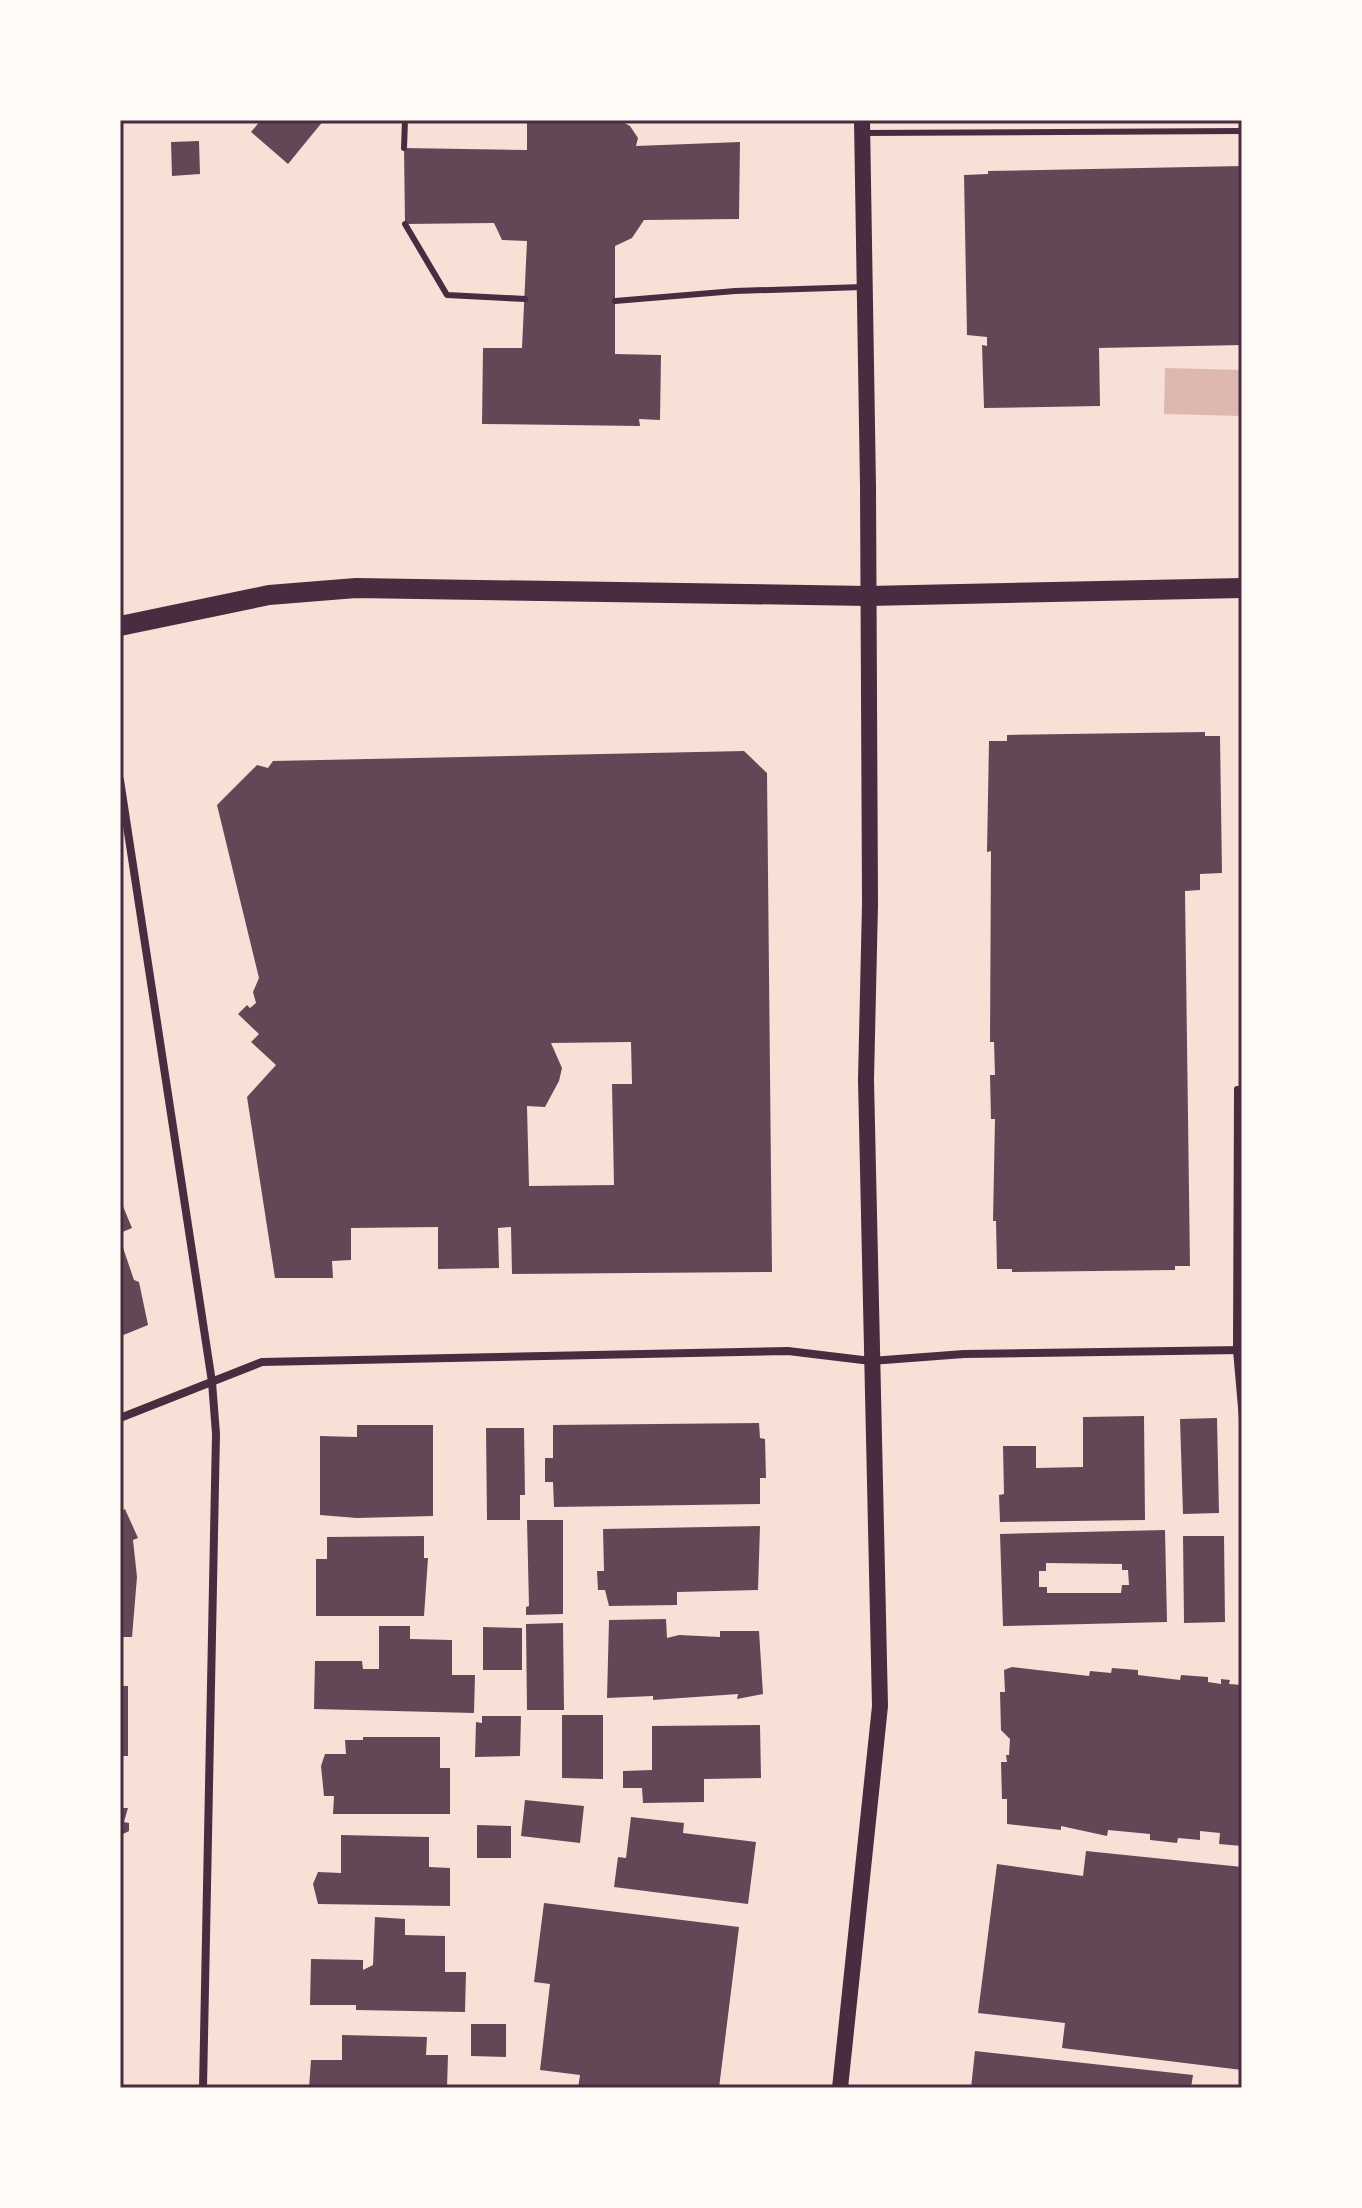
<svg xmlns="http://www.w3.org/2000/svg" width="1362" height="2208" viewBox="0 0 1362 2208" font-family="'Fira Sans',sans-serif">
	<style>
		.water { fill: #dcb8b0 }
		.building { fill: #644757; fill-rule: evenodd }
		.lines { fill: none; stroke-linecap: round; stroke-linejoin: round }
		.service { stroke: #4a2c40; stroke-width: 6 }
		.minor { stroke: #4a2c40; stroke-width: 8 }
		.secondary { stroke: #4a2c40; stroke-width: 16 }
		.primary { stroke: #4a2c40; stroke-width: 20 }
		.neatline { fill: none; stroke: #4a2c40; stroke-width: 3 }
	</style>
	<rect width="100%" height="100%" fill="#f7e1d7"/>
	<path class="water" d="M1165,368L1242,370V416L1164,414Z"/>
	<path class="building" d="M261,120H324L288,164L251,132Z
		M527,120H619L630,126L638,138L636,146L740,142L739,219L644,220L632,238L615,246V354L661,355L660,420L639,419L640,426L482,424L483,348H522L527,241L502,240L494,223L405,224L404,148L527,150Z
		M199,141L200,174L172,176L171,142Z
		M1242,166V345L1099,348L1100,406L984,408L982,345L987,346V337L967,335L964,175L988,174V171Z
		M1205,732V736H1220L1222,873L1200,874V890L1185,891L1190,1266H1175V1270L1012,1272V1269H997L996,1221H993L995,1119H991L990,1075H995L994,1042H990L991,851L987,852L989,741H1007V735Z
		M744,751L767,773L772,1272L512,1274L511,1227L498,1228L499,1268L438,1269V1227L351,1228V1260L332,1261L333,1278H275L247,1097L276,1065L251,1042L259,1034L238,1014L247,1005L250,1008L256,1003L253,992L259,978L217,805L257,765L268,768L273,761ZM631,1042L632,1084H612L614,1185L529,1186L527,1106L545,1107L559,1081L562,1068L551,1043Z
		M120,1199L132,1228L120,1233Z
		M120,1239L134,1280L139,1282L148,1325L121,1336Z
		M1144,1416L1145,1520L1000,1522L999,1495L1004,1494L1003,1446H1036V1468L1083,1467V1417Z
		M1217,1418L1219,1513L1183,1514L1180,1419Z
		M759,1423L760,1438L765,1439L766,1478H760V1504L554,1507L553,1482H545V1458H553V1425Z
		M357,1425H433V1516L357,1518L320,1515V1436L357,1437Z
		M486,1428H524L525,1495H520V1520H487Z
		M125,1509L138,1538L133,1540L137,1577L132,1637H120V1512Z
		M527,1520H563V1614L526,1615V1607L529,1606Z
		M760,1526L758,1590L677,1592V1605L609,1606L605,1590H598L597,1571H604L603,1529Z
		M1165,1530L1167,1622L1003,1626L1000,1534ZM1046,1563L1122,1564V1570H1128L1129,1585H1122L1121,1593H1047V1587H1039V1571H1046Z
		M424,1536V1558H428L424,1616H316V1559H327V1537Z
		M1183,1536H1224L1225,1622L1184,1623Z
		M666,1619L667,1638L679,1635L720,1637V1631H759L763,1694L737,1699L738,1694L653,1700V1696L607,1698L609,1620Z
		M563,1623L564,1710H527L526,1624Z
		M379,1626H410V1639L452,1640V1675H475L474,1713L314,1709L315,1661H362L363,1669H379Z
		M483,1627L522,1628V1670H483Z
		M1012,1667L1089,1676L1090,1671L1111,1673L1112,1668L1138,1670V1675L1180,1680L1181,1675L1208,1677V1682L1221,1684V1679L1230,1680L1229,1684L1242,1685V1846L1219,1844L1220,1833L1200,1831V1840L1178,1838L1177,1843L1150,1840V1834L1108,1830L1107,1836L1061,1826V1830L1007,1824V1799H1002L1001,1762H1007L1006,1755H1009L1010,1739L1001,1730L1000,1692H1005L1004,1670Z
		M120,1686H128V1756H120Z
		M562,1715H603V1779L562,1778Z
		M482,1716H521L520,1756L475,1757L476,1722L482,1723Z
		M760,1725L761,1778L704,1779V1802L643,1803L642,1788H623V1771L652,1770V1726Z
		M363,1737H440V1768H450V1814H333L334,1796H324L321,1766L325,1754H346L345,1740H363Z
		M525,1800L584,1806L580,1843L521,1836Z
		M120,1808H128L124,1822L129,1823V1831L123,1834H120Z
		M631,1817L684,1823L683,1833L756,1842L748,1904L614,1887L618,1857L626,1858Z
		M477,1825L511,1826V1858H477Z
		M341,1835L429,1837V1867L450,1868V1906L318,1904L313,1884L318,1872L341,1873Z
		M1086,1851L1242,1867V2070L1062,2048L1065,2023L978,2013L997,1864L1083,1876Z
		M544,1903L739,1927L719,2088H578L580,2075L540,2070L550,1984L534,1982Z
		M375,1917L405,1919V1935L445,1936V1972H466L465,2012L356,2010V2005H310L311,1959L363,1960V1970L373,1965Z
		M471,2024H506V2057L471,2056Z
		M342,2035L427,2037L426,2055H448L447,2088H309L311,2060H342Z
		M975,2051L1193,2075L1191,2088H971Z"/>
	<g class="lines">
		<path class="service" d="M862,133L1242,131
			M404,148L405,120
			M405,224L447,295L525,299
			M615,301L735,291L863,287
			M1242,1089H1237L1236,1350L1242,1419"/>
		<path class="minor" d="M120,780L212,1382L216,1434L203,2088
			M120,1418L262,1362L788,1351L871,1361L964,1354L1242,1350"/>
		<path class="secondary" d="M840,2088L880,1706L866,1080L870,904L868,486L862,120"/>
		<path class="primary" d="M120,626L269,595L356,588L868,596L1242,588"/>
	</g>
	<rect width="1362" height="2208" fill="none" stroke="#fffaf5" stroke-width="244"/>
	<rect x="122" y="122" width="1118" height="1964" class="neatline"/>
</svg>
